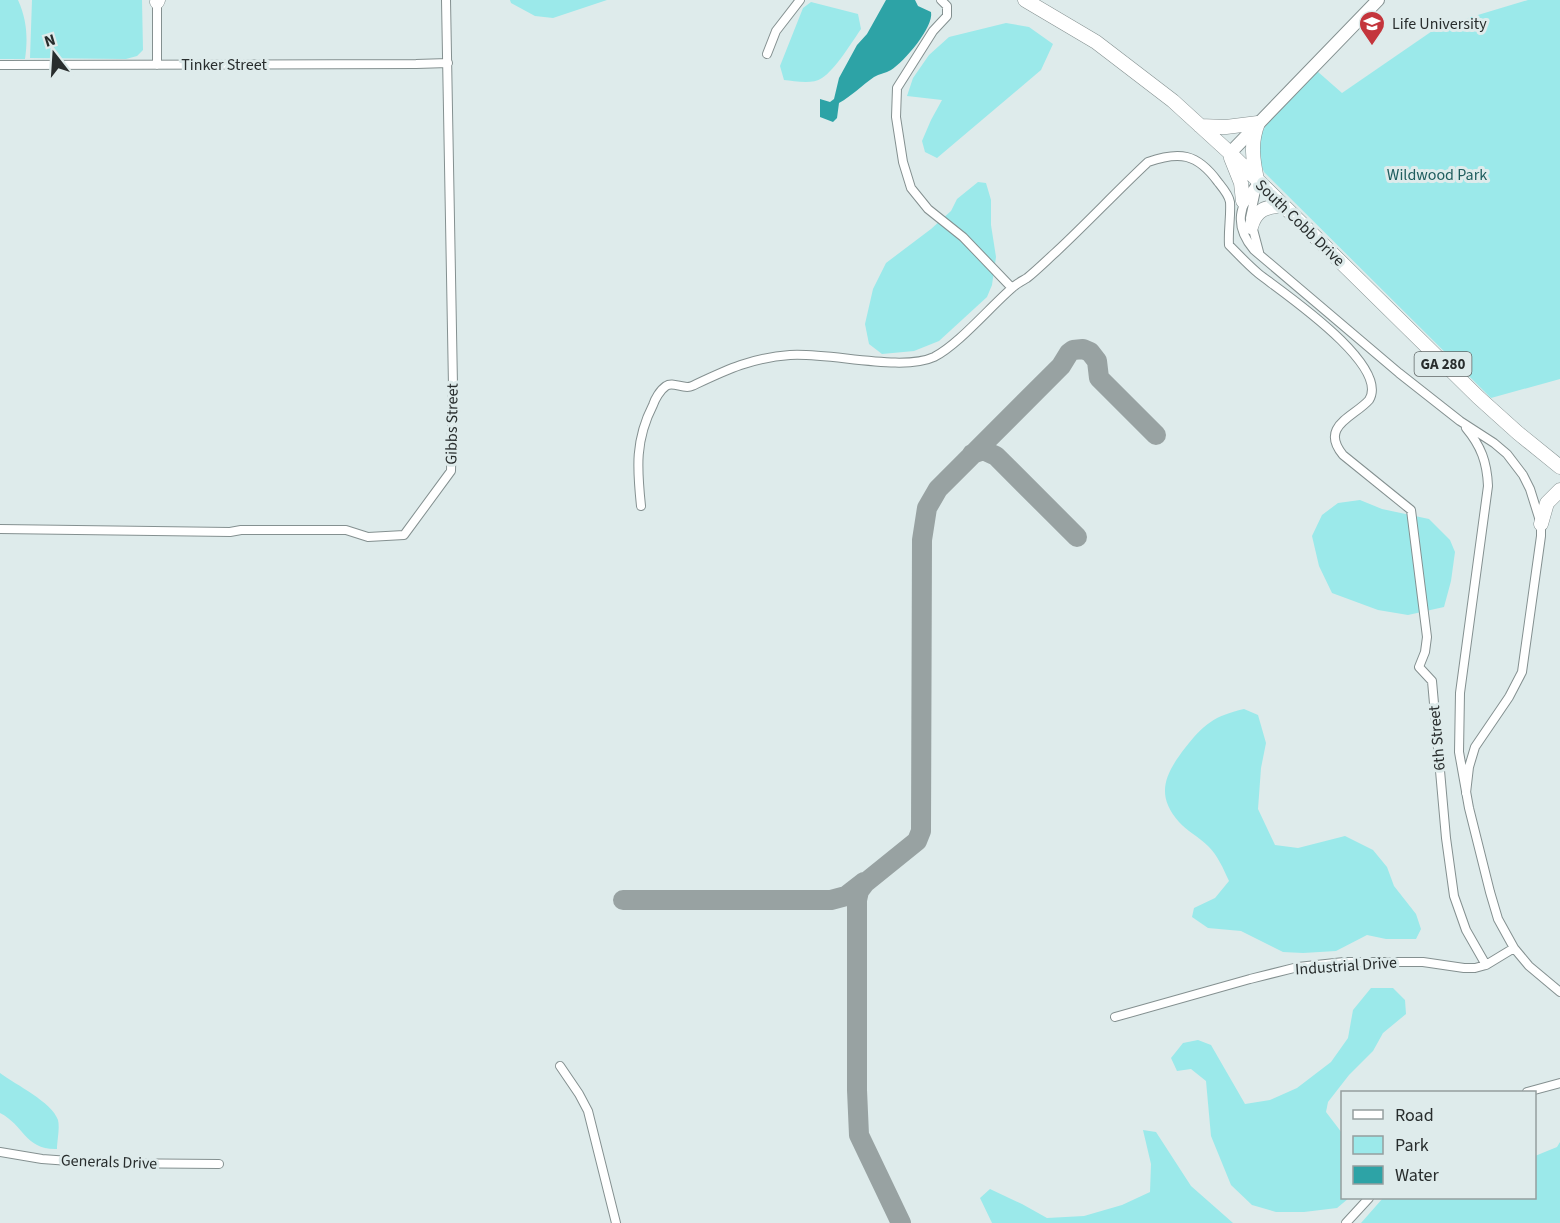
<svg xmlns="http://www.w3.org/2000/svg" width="1560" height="1223" viewBox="0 0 1560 1223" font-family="'Source Sans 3',sans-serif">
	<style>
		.green { fill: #9be9ea }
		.water { fill: #2da3a6 }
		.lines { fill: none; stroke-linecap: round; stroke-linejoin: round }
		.taxiway { stroke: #98a2a2; stroke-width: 20 }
		.street-casing { stroke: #849090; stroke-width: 10 }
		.secondary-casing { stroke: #849090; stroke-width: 14 }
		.primary-casing { stroke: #849090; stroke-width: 15 }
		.street { stroke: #fff; stroke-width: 8 }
		.secondary { stroke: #fff; stroke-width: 12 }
		.primary { stroke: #fff; stroke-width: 14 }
		.labels { text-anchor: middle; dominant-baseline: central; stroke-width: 6; stroke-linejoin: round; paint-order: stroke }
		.shield { fill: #deebeb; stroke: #5f6666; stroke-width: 1.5 }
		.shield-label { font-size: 15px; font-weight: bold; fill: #282d2d }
		.poi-label { font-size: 16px; fill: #282d2d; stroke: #deebeb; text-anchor: start }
		.street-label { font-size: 16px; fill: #282d2d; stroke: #deebeb }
		.park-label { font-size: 16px; fill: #1f5d5e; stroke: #deebeb }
	</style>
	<rect width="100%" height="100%" fill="#deebeb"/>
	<path class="green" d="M0,0H18C27,20 28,38 25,59H0Z
		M32,0H142L143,50L137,56L126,59L30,58Z
		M510,0H607L553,18L535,16L511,3Z
		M1528,0H1560V379L1491,398L1264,172C1259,161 1257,147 1261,135C1267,116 1302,87 1317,71L1342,93L1438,27Z
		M811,2L858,14L861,29C852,42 835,70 822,78C812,85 795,81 784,80L780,66L803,8Z
		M1006,23L1029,27L1053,44L1041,70L937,158L925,152L922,141L931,120L942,100L907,96L913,78L929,55L949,37Z
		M978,182L986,183L991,200V225L996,257L992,285L987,297L939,341L914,351L882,354L869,344L865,324L873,289L886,263L931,229L951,211L957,199Z
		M1360,500L1382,509L1429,519L1450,540L1455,552L1451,581L1444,607L1408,615L1378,610L1332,593L1319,566L1312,536L1322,515L1338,503Z
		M1244,709L1258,715L1266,743L1261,768L1258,809L1275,845L1298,848L1345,836L1373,850L1387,867L1394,886L1416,914L1421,929L1416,939H1386L1367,935L1336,951L1303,953L1283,952L1241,931L1208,928L1192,917L1194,908L1215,898L1229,881C1223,868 1218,856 1208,846C1199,837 1187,831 1179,822C1155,795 1165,774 1185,748C1204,724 1214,716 1244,709Z
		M1371,988H1393L1405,1000L1406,1014L1383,1033L1373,1051L1349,1075L1328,1102L1326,1112L1342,1133V1198H1349L1337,1208L1304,1212H1276L1252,1205L1231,1185L1211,1136L1206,1081L1191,1069L1177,1071L1171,1058L1183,1043L1198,1040L1211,1045L1245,1104L1270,1100L1297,1088L1331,1062L1348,1038L1353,1010Z
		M0,1073C16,1085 52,1102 58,1120C60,1128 57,1141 57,1149C25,1150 24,1125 0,1113Z
		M1143,1130L1156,1132L1191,1186L1233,1223H992L980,1198L990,1189L1022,1204L1047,1218L1084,1216L1122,1205L1150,1192L1151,1164Z
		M1560,1142V1223H1361L1383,1198H1534L1535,1156L1557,1147Z"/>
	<path class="water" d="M886,0H915L918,6L931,12C934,27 904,62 891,70C886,73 879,74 874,77C862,85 852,96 839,103L837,118L833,122L820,117V99L830,102L834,99L839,78L857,45L867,34Z"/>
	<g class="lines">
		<path class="taxiway" d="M972,454L983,450L996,456L1077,537
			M623,900H831L846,896L864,882
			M901,1223L859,1135L857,1090V900L859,891L865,883L917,841L921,831L922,540L927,508L938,489L1061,366L1069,353L1073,350L1083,349L1090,352L1097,361L1099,378L1156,435"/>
		<defs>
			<path id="street" d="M941,0L947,6V16L933,31L897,88L896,117L903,162L911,188L928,209L963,237L1012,288
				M767,54L776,31L800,0
				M0,65L416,64L448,63
				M157,65V0
				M1258,182C1239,205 1233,225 1254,250L1399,373L1460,421L1494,443L1507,454L1523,475L1530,489L1541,524V536L1522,672L1509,697L1475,747L1469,767L1466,793
				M1257,186L1250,218L1259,252
				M1466,428C1481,446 1487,462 1488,486L1460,693L1459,752L1469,808L1490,892L1498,919L1514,948
				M641,506C637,468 635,440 653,405C655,399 660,390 666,386C673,381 684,390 692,386C726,370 750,358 790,355C829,352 902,372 934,357C958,345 990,307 1012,288C1016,284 1022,281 1027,278C1037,270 1047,260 1057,251C1088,222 1117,191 1148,162C1179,151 1197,153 1218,182C1222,187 1229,195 1230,202C1231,216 1228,230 1229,245C1239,255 1248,265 1259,274C1282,292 1391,365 1369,400C1354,417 1319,426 1343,455L1411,510L1427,637L1425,652L1419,667L1432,681L1446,838L1454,896L1466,930L1486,965
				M0,529L230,532L241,530H346L368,537L404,535L451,471L453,386L446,0
				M1115,1017L1250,979L1298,967L1344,962H1423L1464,968H1475L1486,965L1514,948L1529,966L1560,992
				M560,1066L579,1094L588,1111L616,1223
				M1527,1092L1560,1083
				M0,1152L42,1159L97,1163L219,1164
				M1346,1223L1369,1198"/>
			<path id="secondary" d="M1230,153L1378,0"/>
			<path id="primary" d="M1025,0L1096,42L1173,101L1230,153L1478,397L1518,433L1560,467
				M157,2L158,0
				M1200,126L1226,127L1258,123
				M1231,158L1241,183L1243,201
				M1257,180C1253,160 1250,143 1258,123
				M1251,227C1256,209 1266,207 1283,205
				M1541,524L1547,503L1560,490"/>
		</defs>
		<use href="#street" class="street-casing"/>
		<use href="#secondary" class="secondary-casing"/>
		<use href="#primary" class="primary-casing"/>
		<use href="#street" class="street"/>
		<use href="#secondary" class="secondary"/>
		<use href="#primary" class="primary"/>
	</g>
	<defs>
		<symbol id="university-pin" viewBox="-11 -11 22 30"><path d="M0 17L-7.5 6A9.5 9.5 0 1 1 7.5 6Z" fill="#c4353c" stroke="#deebeb"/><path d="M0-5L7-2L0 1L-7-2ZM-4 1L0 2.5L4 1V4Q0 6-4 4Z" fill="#fff"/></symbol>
	</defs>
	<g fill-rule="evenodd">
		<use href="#university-pin" x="1357" y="9" width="30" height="40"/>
	</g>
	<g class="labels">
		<rect class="shield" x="1414.5" y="352" width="57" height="24" rx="4.5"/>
		<g class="shield-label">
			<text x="1443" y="364">GA 280</text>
		</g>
		<g class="poi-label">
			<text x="1392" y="24">Life University</text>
		</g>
		<g class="street-label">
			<text x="224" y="65">Tinker Street</text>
			<text transform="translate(1300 223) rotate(44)">South Cobb Drive</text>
			<text transform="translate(452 424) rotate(-89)">Gibbs Street</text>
			<text transform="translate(1437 738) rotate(-95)">6th Street</text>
			<text transform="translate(1346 966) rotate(-4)">Industrial Drive</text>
			<text transform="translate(109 1162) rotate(2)">Generals Drive</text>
		</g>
		<g class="park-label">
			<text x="1437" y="175">Wildwood Park</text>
		</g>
	</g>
	<rect x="1341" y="1091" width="195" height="108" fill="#deebeb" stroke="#959f9f" stroke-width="1.5"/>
	<rect x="1353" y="1110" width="30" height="9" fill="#ffffff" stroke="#959f9f" stroke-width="1.5"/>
	<text x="1395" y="1121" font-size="18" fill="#282d2d">Road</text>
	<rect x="1353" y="1136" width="30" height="18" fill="#9be9ea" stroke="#959f9f" stroke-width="1.5"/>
	<text x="1395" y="1151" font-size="18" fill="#282d2d">Park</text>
	<rect x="1353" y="1166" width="30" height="18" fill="#2da3a6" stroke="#959f9f" stroke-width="1.5"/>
	<text x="1395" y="1181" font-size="18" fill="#282d2d">Water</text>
	<g transform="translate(54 54) rotate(343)" stroke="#deebeb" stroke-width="4.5" paint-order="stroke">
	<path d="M0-4.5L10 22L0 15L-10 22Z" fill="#282d2d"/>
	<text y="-9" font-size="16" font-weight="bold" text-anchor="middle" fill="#282d2d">N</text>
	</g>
</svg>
